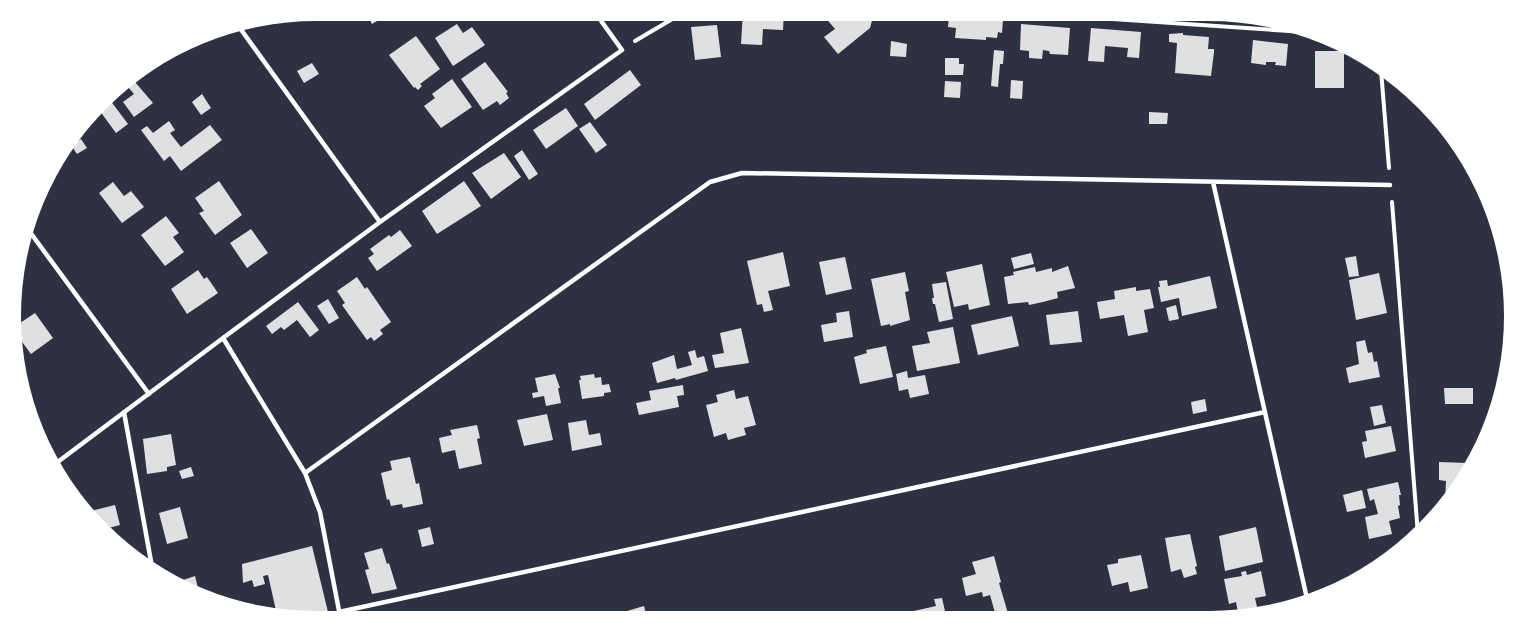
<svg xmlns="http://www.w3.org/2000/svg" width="1525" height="632" viewBox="0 0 1525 632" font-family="Helvetica,sans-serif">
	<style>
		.building { fill: #e0e0e3 }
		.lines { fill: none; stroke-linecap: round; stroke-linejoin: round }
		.path { stroke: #fff; stroke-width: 4 }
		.service { stroke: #fff; stroke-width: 4.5 }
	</style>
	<rect width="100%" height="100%" fill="#2d3142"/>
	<path class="building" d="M370,11H394L372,24L366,13Z
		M743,11H784L783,30L763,29L762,45L741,44Z
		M820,11H867L873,17L870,28L838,54L824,37L835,29Z
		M949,16L988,17V19L1003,20L1002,33L998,32L997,38L986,37V40L955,38L956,28L948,27Z
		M457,24L463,33L472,27L485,45L453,66L435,38Z
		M1021,24L1070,28L1068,55L1050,54L1049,51L1043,50L1042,59L1029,58V51L1020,50Z
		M717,25L721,57L695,60L691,27Z
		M1091,28L1141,32L1139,58L1127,57L1128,48L1105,46L1104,62L1088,61Z
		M1183,33V35L1209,37L1208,49H1214V52L1211,76L1175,73L1177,43L1169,42V34Z
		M416,36L440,69L420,84L422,86L418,90L415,87L414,88L389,55Z
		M1253,40L1288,44L1286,66L1275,65L1276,62H1266V65L1251,63Z
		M891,41L907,44L906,57L890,56Z
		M994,50L1004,51L1003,64H1000L998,87L991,86Z
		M1315,51H1344V88H1315Z
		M945,58H959V64H964L963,75H945Z
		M485,62L508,92L506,93L509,98L500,105L497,101L483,110L461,79Z
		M312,63L319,74L304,83L297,71Z
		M151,65L153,68L135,82L153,103L134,117L123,102L134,94L128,87L123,90L118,84Z
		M630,70L641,85L595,120L584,104Z
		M452,79L472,107L441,128L424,106L435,98L432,94Z
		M1011,80L1023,81L1022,99L1010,98Z
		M945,81L961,82L960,98L944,97Z
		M202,94L211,108L201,115L192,102Z
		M107,96L128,124L116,133L97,107Z
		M566,108L578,126L546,149L533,130Z
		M1149,112L1168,113L1167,124H1149Z
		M169,121L175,130L170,133L181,147L210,125L222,140L181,171L170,156L164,161L141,130L147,126L153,133Z
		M590,122L607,145L596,153L579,129Z
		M81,139L87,148L77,154L71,145Z
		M522,150L538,174L529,180L514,156Z
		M504,153L521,177L491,199L472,173Z
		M219,181L242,215L215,235L199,213L204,211L195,198Z
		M464,181L481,206L437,234L422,211Z
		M113,182L124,196L131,191L144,207L122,223L99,193Z
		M166,216L179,233L173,237L184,252L165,266L141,235Z
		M251,229L268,253L247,268L230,243Z
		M400,230L412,246L377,271L368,258L374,254L370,249L389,235L391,237Z
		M783,252L790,286L768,291L773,310L764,312L762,304L757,305L747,261Z
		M1031,253L1034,264L1014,269L1011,258Z
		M1356,256L1359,276L1349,277L1345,258Z
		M845,257L852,289L826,295L819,262Z
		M982,264L990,305L969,310L968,304L954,307L946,272Z
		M1068,266L1075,288L1057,292L1058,298L1043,302L1029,305L1028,302L1008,304L1004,277L1014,275L1013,272L1035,267L1036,272L1052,268V272Z
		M198,270L204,279L207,277L218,293L187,314L171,289Z
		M905,272L909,291L905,292L910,320L890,326V324L881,326L871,279Z
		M1379,273L1387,313L1356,320L1349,280Z
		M1210,276L1217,308L1182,316L1179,298L1161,302L1158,287H1160L1159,281L1167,280L1168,286Z
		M357,277L365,289L367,287L391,322L380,330L383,334L374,341L371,337L367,340L342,305L345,303L337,291Z
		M946,282L953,319L939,322L935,304H933L932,298H934L932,284Z
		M1136,287V291L1150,289L1154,308L1144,310L1148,332L1128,336L1124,315L1100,319L1097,302L1115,299L1114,291Z
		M328,299L339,318L329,324L317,306Z
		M298,302L319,330L310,337L297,320L284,330L281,327L272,334L266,326Z
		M1176,305L1179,319L1169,321L1166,308Z
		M849,311L853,337L824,342L821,325L837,322L836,313Z
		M1078,311L1082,342L1050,345L1046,315Z
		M35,313L53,338L31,354L14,331V327Z
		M1012,316L1019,346L978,355L971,325Z
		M953,327L960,363L917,371L912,346L930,343L927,332Z
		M741,328L749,363L715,368L712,355L724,353L720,333Z
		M1365,340L1368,353L1372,352L1374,362L1377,361L1380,377L1349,383L1346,368L1359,364L1356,342Z
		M886,346L893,377L860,384L854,357L867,353L866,350Z
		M695,350L697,358L704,356L708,371L676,380L675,378L657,383L652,363L674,355L677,369L692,365L688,352Z
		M907,371L908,378L925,375L929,394L910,398L908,389L899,391L896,374Z
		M555,374L560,388H558L561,403L546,406L544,396L533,398L532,393L538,392L535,378Z
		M594,374L595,378L601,377L602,385L609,384L611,392L604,393V396L582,399L579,380H581L580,376Z
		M683,385L684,395L677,396L679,407L639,415L636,403L651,400L649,391Z
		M1444,388H1473V404H1445Z
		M734,390L736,399L748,396L756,425L744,428L746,435L728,440L726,433L714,437L706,405L718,402L716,395Z
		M1205,399L1207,411L1193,414L1191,402Z
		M1382,405L1386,423L1374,426L1370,407Z
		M547,414L553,440L524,446L517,420Z
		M586,420L589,435L600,433L602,445L572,451L568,423Z
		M477,425L480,438L477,439L482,464L459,469L455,450L442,453L439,438L452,435L450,430Z
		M1391,426L1396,451L1365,458L1362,442L1367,441L1365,431Z
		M171,434L176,465L167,467V471L147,474L143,439Z
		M410,457L416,484L419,483L423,504L403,508L402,504L391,506L389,499L387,500L381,473L392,470L390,461Z
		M1439,462L1468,463V471L1452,501H1445L1446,481L1439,480Z
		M191,467L194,476L182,479L179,471Z
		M1398,482L1401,495H1399L1400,505L1398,506L1400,518L1389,521L1392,534L1369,539L1365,517L1378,514L1374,499L1370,501L1367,489Z
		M1362,490L1366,508L1347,512L1343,495Z
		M115,505L120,525L101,530L87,512Z
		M180,507L188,538L167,544L159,513Z
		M430,527L434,544L422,547L418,530Z
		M1256,527L1263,562L1225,571L1219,536Z
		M1190,534L1197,566L1195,567L1197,574L1184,578L1181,569L1171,572L1165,538Z
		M312,546L328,612L300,619L277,615L268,575L263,576L265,584L254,587L252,580L243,583L242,564Z
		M382,548L387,564L389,563L397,589L372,594L365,570L369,569L364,553Z
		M1141,555L1148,588L1130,592L1128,582L1112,586L1107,565L1118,563V559Z
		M994,556L1001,582L999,583L1010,620H997L990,595L983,597L982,592L966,596L962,578L976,574L972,562Z
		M1246,571L1247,575L1261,571L1266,596L1255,598L1259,616L1239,619L1236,602L1229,604L1224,579L1242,576L1241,572Z
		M195,576L198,588L191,590L177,582Z
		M942,598L947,620H897L896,615L936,606L934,599Z
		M644,606L647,618L652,617V621H617L628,617L627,611Z
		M795,611L797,620H768V618Z
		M1077,611L1078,619H1049L1048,614L1056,613L1057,616Z
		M1205,611L1207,619H1173V618Z
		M863,613L865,620H836V619Z"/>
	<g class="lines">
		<path class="path" d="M992,11L1319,33
			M635,41L686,11
			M1381,70L1389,168
			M1392,202L1418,535"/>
		<path class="service" d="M237,24L380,222
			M1213,182L1308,603
			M27,228L149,394
			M223,338L380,222L622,50L594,11
			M124,412L152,567
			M51,467L223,338L305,473L320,512L341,621
			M305,473L710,182L742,173L1390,185
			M339,612L1265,412"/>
	</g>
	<path d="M0 0H1525V632H0ZM316 21H1209A295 295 0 0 1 1504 316V316A295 295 0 0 1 1209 611H316A295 295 0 0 1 21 316V316A295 295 0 0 1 316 21Z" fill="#fff" fill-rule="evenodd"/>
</svg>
